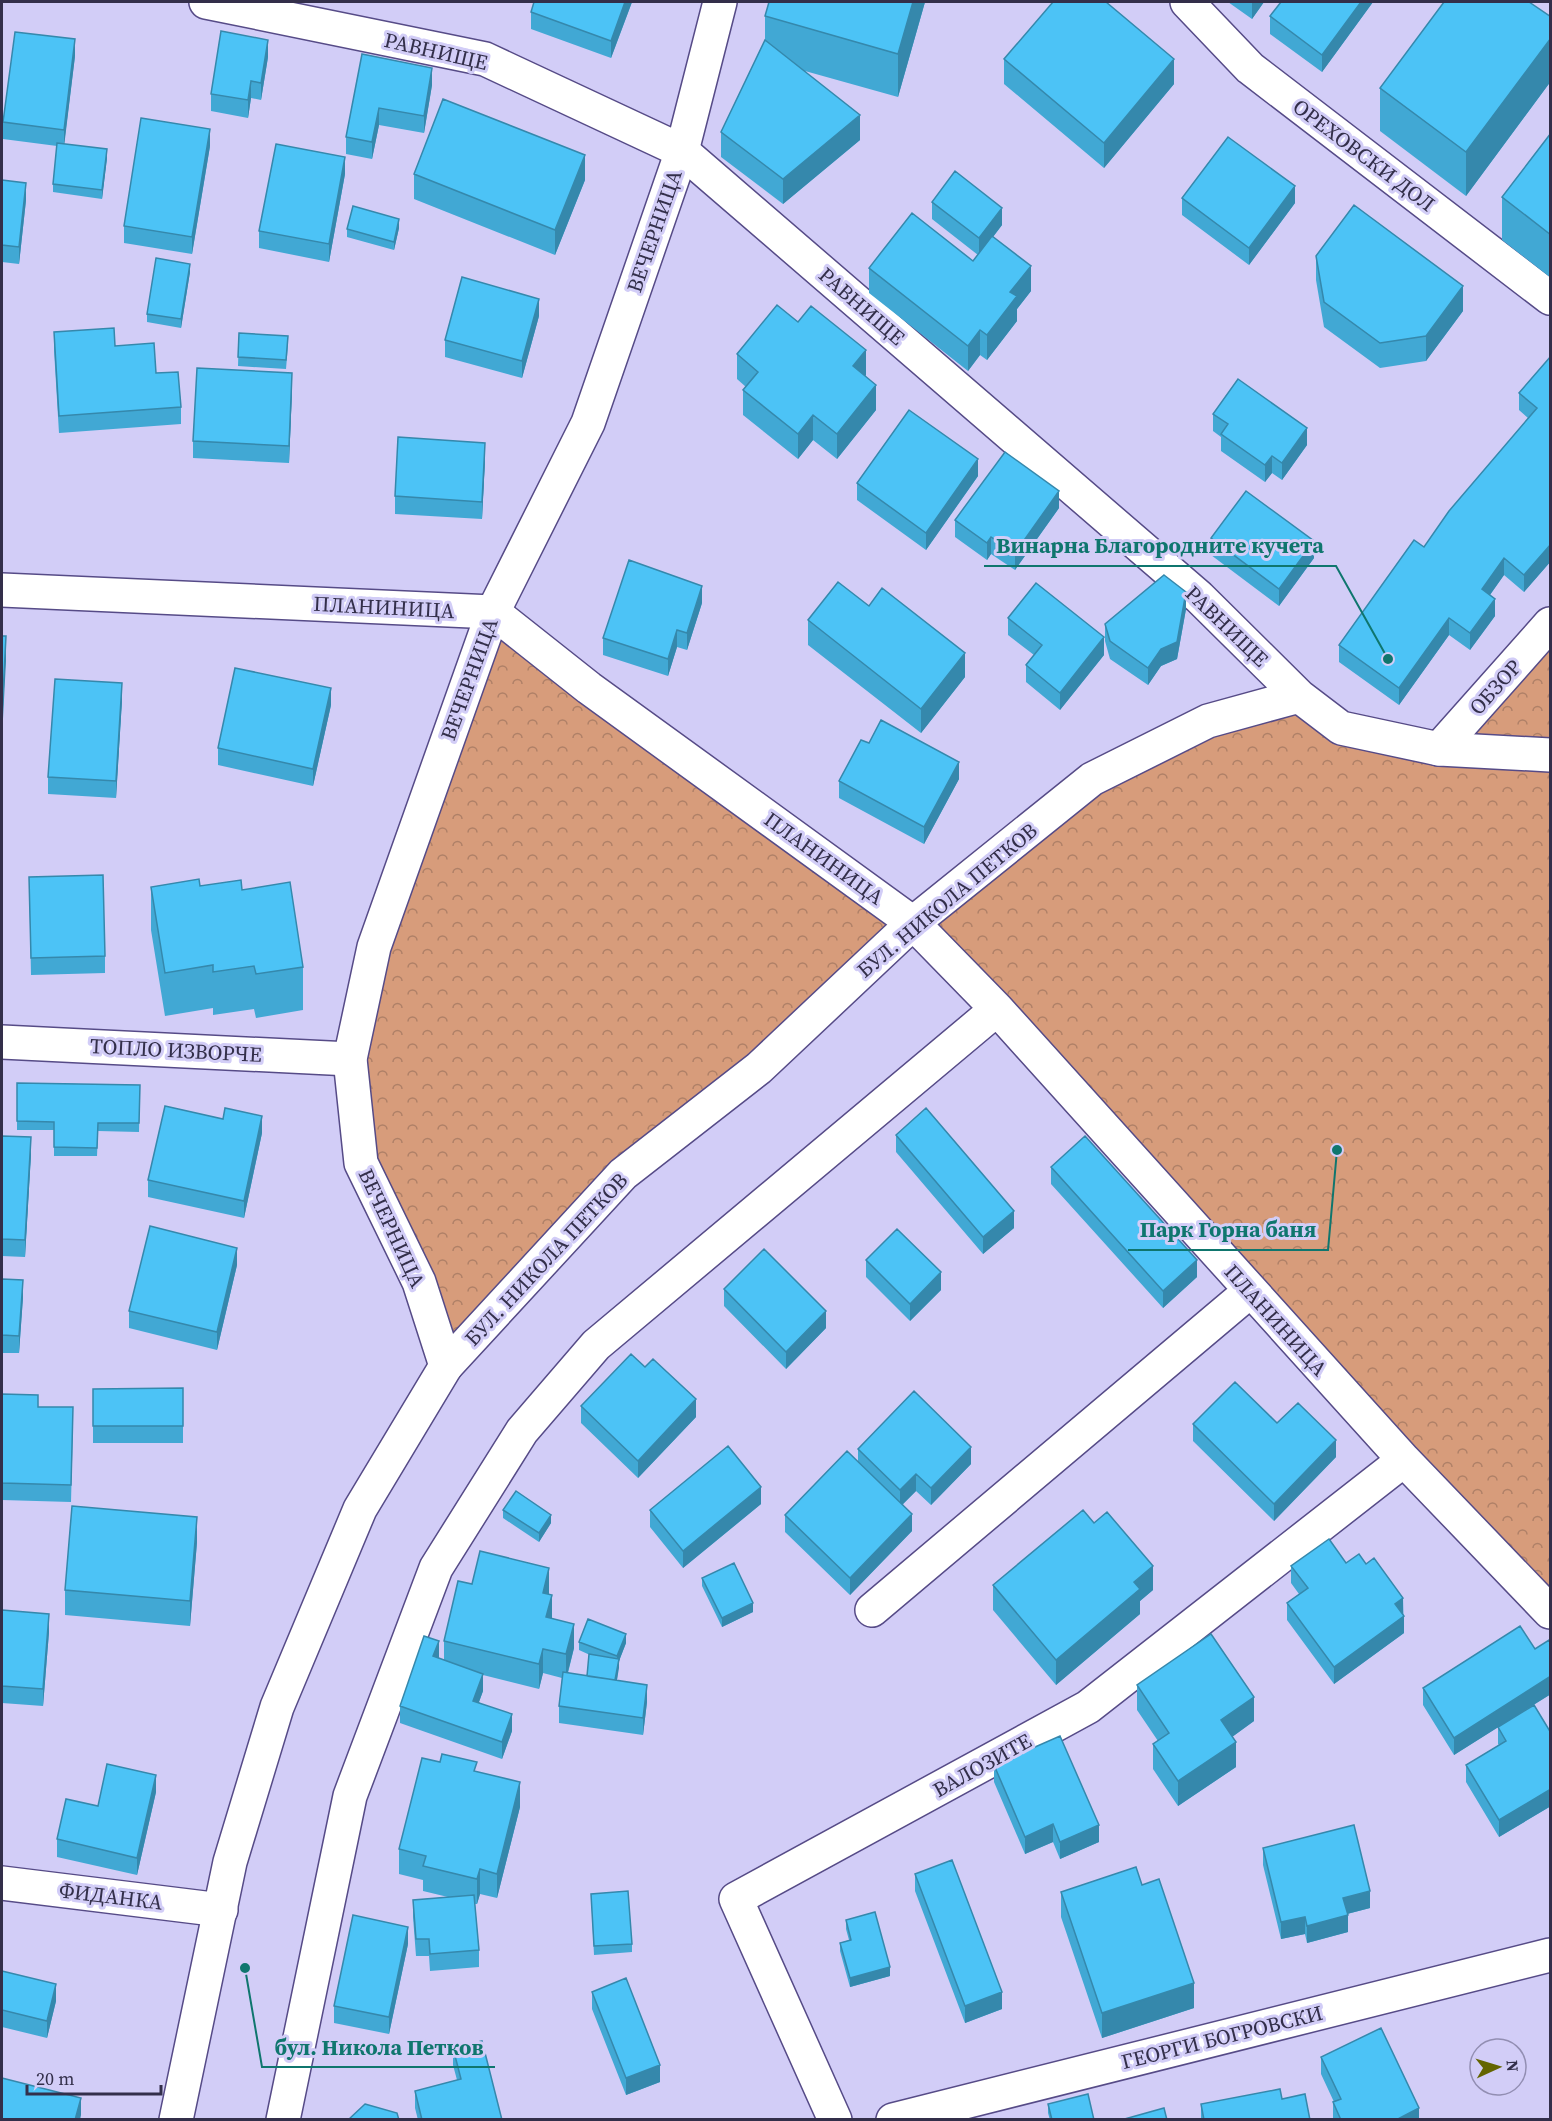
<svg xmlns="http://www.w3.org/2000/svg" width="1552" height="2121" viewBox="0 0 1552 2121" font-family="'Source Serif 4',serif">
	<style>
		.park { fill: url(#park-crowns) }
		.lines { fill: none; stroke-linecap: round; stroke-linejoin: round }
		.pedestrian-casing { stroke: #564b87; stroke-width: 36 }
		.minor-casing { stroke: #564b87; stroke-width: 36 }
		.tertiary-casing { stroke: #564b87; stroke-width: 36 }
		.pedestrian { stroke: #fff; stroke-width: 33 }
		.minor { stroke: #fff; stroke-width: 33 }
		.tertiary { stroke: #fff; stroke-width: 33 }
		.wall { fill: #41a8d4 }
		.shaded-wall { fill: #3588ac }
		.building { fill: #4cc3f6; stroke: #3588ac; stroke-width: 1.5 }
		.labels { text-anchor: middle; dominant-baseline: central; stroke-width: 6; stroke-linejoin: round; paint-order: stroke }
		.street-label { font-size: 21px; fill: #332f4a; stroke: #d2cdf7 }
		.leader { fill: none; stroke: #0f766e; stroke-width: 2 }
		.callout-dot { fill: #0f766e; stroke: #d2cdf7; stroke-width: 2 }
		.callout-label { font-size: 22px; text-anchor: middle; font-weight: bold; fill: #0f766e; stroke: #d2cdf7; stroke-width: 6; stroke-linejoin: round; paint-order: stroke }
	</style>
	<defs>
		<pattern id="park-crowns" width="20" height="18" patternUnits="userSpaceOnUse" patternTransform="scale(1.5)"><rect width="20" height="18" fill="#d79c7b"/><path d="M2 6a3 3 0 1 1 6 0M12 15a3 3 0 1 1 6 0" fill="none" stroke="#af8067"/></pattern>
	</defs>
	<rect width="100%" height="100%" fill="#d2cdf7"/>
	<path class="park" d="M493,612L913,923L1092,779L1299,696L1439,749L1550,624V1612L913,923L623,1174L446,1366L361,1163L350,1059Z"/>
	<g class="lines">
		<defs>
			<path id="pedestrian" d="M1439,749L1550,755"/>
			<path id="minor" d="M206,2L485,59L682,151L1199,597L1299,696L1341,728L1439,749L1550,624
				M1187,2L1250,68L1550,298
				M2,590L493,612L589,688L913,923L997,1009L1404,1460L1550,1612
				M2,1042L350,1059
				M446,1366L623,1174L759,1068L913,923L1092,779L1208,721L1299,696
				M872,1610L1249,1292
				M2,1883L221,1910
				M283,2120L350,1796L436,1568L522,1431L596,1345L997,1009
				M835,2120L736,1899L1088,1707L1404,1460
				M893,2120L1550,1955"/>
			<path id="tertiary" d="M176,2120L230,1862L277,1707L360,1509L446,1366L419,1282L361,1163L350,1059L374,947L493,612L588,423L682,151L720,2"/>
		</defs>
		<use href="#pedestrian" class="pedestrian-casing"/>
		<use href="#minor" class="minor-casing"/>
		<use href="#tertiary" class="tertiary-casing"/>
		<use href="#pedestrian" class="pedestrian"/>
		<use href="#minor" class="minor"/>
		<use href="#tertiary" class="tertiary"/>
	</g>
	<path class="wall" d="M632,2L611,58L531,29V12Z
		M769,2H925L898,97L805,71L860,140L783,204L721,157V132L765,40V16Z
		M1228,2H1264L1252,19Z
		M1373,2L1322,72L1270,34V16Z
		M1551,17V81L1466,196L1380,131V88Z
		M362,54L432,85L424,133L379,125L372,159L346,154V137Z
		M75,56L64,144L107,158L102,199L53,192V184L57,146L3,139V122Z
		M268,57L261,100L251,98L248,118L211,111V94Z
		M1004,59L1174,84L1104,168L1004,84Z
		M1551,133V278L1502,240V197Z
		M210,146L192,254L124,243V226Z
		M345,174L329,262L259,248V231Z
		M414,174L585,180L555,255L414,199Z
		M2,180L26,200L19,264L2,262Z
		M1182,198L1295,203L1249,265L1182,215Z
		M932,202L1002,225L993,237L1031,291L1017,309V321L987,360L980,355L968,371L869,293V268L973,261L978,255L932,219Z
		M399,228L394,250L347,237V229Z
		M1316,256L1463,311L1426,361L1380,368L1324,327L1316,280Z
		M190,272L181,328L147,322V314Z
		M539,316L522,378L445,357V340Z
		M54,332L115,346L156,373L181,407V424L59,433L54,350Z
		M239,333L288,345L286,369L238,366Z
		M737,354L866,375L865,376L876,410L837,459L813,440L798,459L743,415V390L746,387L737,379Z
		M1551,356V561L1524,592L1504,575L1490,595L1495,616L1470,650L1449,635L1399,705L1339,662V645L1424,547L1528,418L1519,410V393Z
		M292,390L289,463L193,458V441Z
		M1213,414L1307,445L1282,480L1272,473L1265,482L1221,451V437L1213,431Z
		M485,460L482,519L395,514V496Z
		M978,476L926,550L857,500V483Z
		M1059,508L1015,570L991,554L987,560L955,537V520Z
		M1211,538L1314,558L1279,606L1211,555Z
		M702,603L687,650L677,647L668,676L603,655V638Z
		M869,606L965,677L921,733L808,645V620Z
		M1186,609L1177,659L1161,666L1148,685L1110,659L1105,641V624Z
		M1008,618L1104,655L1060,710L1026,682V665L1034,655L1008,635Z
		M122,700L116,798L48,794V777Z
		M331,705L313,786L218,765V748Z
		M869,743L959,779L924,844L839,798V781Z
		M29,877L105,956V973L31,975Z
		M200,886L242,890L303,967V1010L256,1018L254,1009L213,1015V1008L165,1016L151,930V887Z
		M17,1083L140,1085L139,1132L98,1131L97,1156H54V1130H17Z
		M262,1133L244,1218L148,1197V1180Z
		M896,1135L1014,1228L983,1254L896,1152Z
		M2,1136L31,1154L25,1257L2,1256Z
		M1051,1167L1197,1277L1163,1308L1051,1184Z
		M866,1260L941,1290L910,1321L866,1277Z
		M237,1265L217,1350L129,1328V1311Z
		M2,1279L23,1297L19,1353H2Z
		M724,1289L826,1328L786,1369L724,1306Z
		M183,1388V1443H93V1389Z
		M2,1394L38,1407L73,1425L71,1502L2,1500Z
		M581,1406L696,1417L638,1478L581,1423Z
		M1277,1423L1336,1457L1274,1521L1193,1441V1424Z
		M858,1449L971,1464L931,1505L916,1491L903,1504L912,1531L850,1595L785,1532V1515L858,1461Z
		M761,1504L683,1568L650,1527V1510Z
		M503,1510L551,1523L539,1542L503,1518Z
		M197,1542L190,1626L65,1615V1590Z
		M1346,1563L1366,1564L1403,1598L1404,1633L1334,1684L1287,1620V1603L1299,1594L1291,1583V1566Z
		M702,1578L753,1612L722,1627L702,1586Z
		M472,1584L549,1593L552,1618L574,1648L568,1673L587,1676L590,1655L579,1650V1642L626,1643L619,1661L617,1680L647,1702L643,1735L559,1723V1706L562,1678L543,1673L539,1689L483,1675V1691L479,1702L512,1731L502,1759L400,1723V1706L439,1658L444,1660V1641Z
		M993,1585L1153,1590L1140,1601V1614L1056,1685L993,1610Z
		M2,1610L49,1632L43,1706L2,1703Z
		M1551,1643V1694L1508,1720L1551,1733V1806L1499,1837L1466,1782V1765L1499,1745L1498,1744V1727L1454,1755L1423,1705V1688L1535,1649Z
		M1137,1685L1254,1721L1232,1737L1236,1767L1178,1806L1153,1769V1744L1158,1741L1137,1710Z
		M994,1765L1099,1842L1060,1859L1053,1842L1025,1854L994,1782Z
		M477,1771L520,1807L497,1898L480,1894L477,1904H475L479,1950V1967L430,1971L429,1956H416L413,1917V1900L448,1897L423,1891V1880L399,1874V1849Z
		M156,1792L137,1875L57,1857V1839L98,1806Z
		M1263,1848L1370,1908L1347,1914L1348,1932L1307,1943L1305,1934L1281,1939L1263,1865Z
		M915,1874L1002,2009L965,2023L915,1891Z
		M1142,1885L1194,2008L1102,2038L1061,1917V1892Z
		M591,1894L632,1944V1952L594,1955Z
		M846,1920L890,1976L850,1987L840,1951V1943L849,1940L846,1929Z
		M408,1944L389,2034L334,2023V2006Z
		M2,1974L56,2001L47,2038L2,2027Z
		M592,1992L660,2082L626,2095L592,2009Z
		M453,2048L502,2120H418L415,2108V2091L457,2080L453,2065Z
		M1321,2057L1419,2120H1333V2102H1334L1321,2074Z
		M1282,2099L1310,2120H1201V2104Z
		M1048,2104L1094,2120H1050L1048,2113Z"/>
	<path class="shaded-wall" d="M625,2H632L611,58V41Z
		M913,2H925L898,97V54Z
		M1252,2H1264L1252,19Z
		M1361,2H1373L1322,72V55Z
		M1551,38V81L1466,196V152Z
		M75,39V56L64,147V130Z
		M268,40V57L261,100V83Z
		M1174,59V84L1104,168V143Z
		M432,68V85L424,133V116Z
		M251,81V98L248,118V100Z
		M379,108V125L372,159V142Z
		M860,115V140L783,204V179Z
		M210,129V146L192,254V237Z
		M107,149V158L102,199V190Z
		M585,155V180L555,255V230Z
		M345,157V174L329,262V244Z
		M26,183V200L19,264V247Z
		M1295,186V203L1249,265V248Z
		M1002,208V225L979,255V238Z
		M399,219V228L394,250V242Z
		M190,264V272L181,328V319Z
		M1031,266V291L1017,309V321L987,360V335L1010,292Z
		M1463,286V311L1426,361V336Z
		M539,299V316L522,378V361Z
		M980,330V355L968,371V346Z
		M866,350V375L853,391V366Z
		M292,373V390L289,463V446Z
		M876,385V410L837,459V434Z
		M813,415V440L798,459V434Z
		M1307,428V445L1282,480V463Z
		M485,443V460L482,519V502Z
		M1272,456V473L1265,482V465Z
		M978,459V476L926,550V533Z
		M1059,491V508L1015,570V553Z
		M991,537V554L987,560V543Z
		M1314,541V558L1279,606V589Z
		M1551,544V561L1524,592V575Z
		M1504,558V575L1482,606V589Z
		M702,586V603L687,650V633Z
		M1186,592V609L1177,659L1161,666L1148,685V668Z
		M1495,599V616L1470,650V633Z
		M1449,618V635L1399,705V688Z
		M677,630V647L668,676V659Z
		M6,636V661L2,738V713Z
		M1104,637V655L1060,710V693Z
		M965,653V677L921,733V709Z
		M122,683V700L116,798V781Z
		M331,688V705L313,786V769Z
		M959,762V779L924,844V827Z
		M262,1116V1133L244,1218V1201Z
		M31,1137V1154L25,1257V1240Z
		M1014,1211V1228L983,1254V1237Z
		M237,1248V1265L217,1350V1332Z
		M1197,1260V1277L1163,1308V1291Z
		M941,1272V1290L910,1321V1304Z
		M23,1280V1297L19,1353V1336Z
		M826,1311V1328L786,1369V1352Z
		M696,1399V1417L638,1478V1461Z
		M1336,1440V1457L1274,1521V1504Z
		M971,1447V1464L931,1505V1488Z
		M916,1474V1491L900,1507V1490Z
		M761,1487V1504L683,1568V1551Z
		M912,1514V1531L850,1595V1578Z
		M551,1515V1523L539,1542V1533Z
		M197,1517V1542L190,1626V1601Z
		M1153,1566V1590L1140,1601V1614L1056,1685V1660L1134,1582Z
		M549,1568V1593L543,1618V1593Z
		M552,1595V1620L546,1617Z
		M1403,1598V1616L1395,1604Z
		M753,1603V1612L722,1627V1618Z
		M49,1614V1632L43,1706V1689Z
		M1404,1616V1633L1334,1684V1667Z
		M574,1624V1648L566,1679V1654Z
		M626,1634V1643L619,1661V1668L614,1697L617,1656Z
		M439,1641V1658L433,1656Z
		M543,1649V1673L539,1689V1664Z
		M483,1674V1691L473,1718V1701Z
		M1551,1676V1694L1454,1755V1738Z
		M647,1685V1702L643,1735V1718Z
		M1254,1697V1721L1221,1745V1720Z
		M512,1714V1731L502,1759V1742Z
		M1236,1742V1767L1178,1806V1781Z
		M156,1775V1792L137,1875V1858Z
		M520,1782V1807L497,1898V1874Z
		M1551,1789V1806L1499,1837V1820Z
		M1053,1824V1842L1025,1854V1837Z
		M1099,1825V1842L1060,1859V1842Z
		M480,1869V1894L477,1904V1879Z
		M1370,1891V1908L1343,1915V1898Z
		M1348,1915V1932L1307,1943V1926Z
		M1305,1917V1934L1281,1939V1922Z
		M408,1927V1944L389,2034V2017Z
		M890,1967V1976L850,1987V1978Z
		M1194,1983V2008L1102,2038V2013Z
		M56,1984V2001L47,2038V2021Z
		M1002,1992V2009L965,2023V2006Z
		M660,2065V2082L626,2095V2078Z
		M81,2098V2115L80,2120H75Z
		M1419,2108V2120H1396Z"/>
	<path class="building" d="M534,2H625L611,41L531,12Z
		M769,2H913L898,54L765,16Z
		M1053,2H1106L1174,59L1104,143L1004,59Z
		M1281,2H1361L1322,55L1270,16Z
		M1444,2H1529L1551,17V38L1466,152L1380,88Z
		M221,31L268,40L261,83L251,81L248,100L211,94Z
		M15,32L75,39L64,130L3,122Z
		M765,40L860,115L783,179L721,132Z
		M362,54L432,68L424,116L379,108L372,142L346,137Z
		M443,99L585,155L555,230L414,174Z
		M141,118L210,129L192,237L124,226Z
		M1551,133V235L1502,197Z
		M1228,137L1295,186L1249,248L1182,198Z
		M57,143L107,149L102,190L53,184Z
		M276,144L345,157L329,244L259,231Z
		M955,171L1002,208L979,238L932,202Z
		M2,180L26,183L19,247L2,245Z
		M1354,205L1463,286L1426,336L1380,343L1324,302L1316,256Z
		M353,206L399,219L394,242L347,229Z
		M912,213L973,261L992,236L1031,266L1010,292L1017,296L987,335L980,330L968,346L869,268Z
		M156,258L190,264L181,319L147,314Z
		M462,277L539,299L522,361L445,340Z
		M777,305L798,322L811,306L866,350L853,366L876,385L837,434L813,415L798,434L743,390L758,372L737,354Z
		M114,328L115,346L154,343L156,373L178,372L181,407L59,416L54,332Z
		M239,333L288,336L286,360L238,357Z
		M1551,356V544L1524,575L1504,558L1482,589L1495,599L1470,633L1449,618L1399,688L1339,645L1414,540L1424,547L1449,511L1537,408L1519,393Z
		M197,368L292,373L289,446L193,441Z
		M1238,379L1307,428L1282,463L1272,456L1265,465L1221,434L1228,424L1213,414Z
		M909,410L978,459L926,533L857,483Z
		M398,437L485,443L482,502L395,496Z
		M1005,452L1059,491L1015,553L991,537L987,543L955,520Z
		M1246,491L1314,541L1279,589L1211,538Z
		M629,560L702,586L687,633L677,630L668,659L603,638Z
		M1164,575L1186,592L1177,642L1161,649L1148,668L1110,641L1105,624Z
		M838,582L869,606L882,588L965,653L921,709L808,620Z
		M1036,583L1104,637L1060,693L1026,665L1042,645L1008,618Z
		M2,636H6L2,713Z
		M235,668L331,688L313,769L218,748Z
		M55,679L122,683L116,781L48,777Z
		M881,720L959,762L924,827L839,781L861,740L869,743Z
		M103,875L105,956L31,958L29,877Z
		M199,879L200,886L241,880L242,890L290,882L303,967L256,974L254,966L213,972V965L165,973L151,887Z
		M17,1083L140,1085L139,1123H98L97,1148L54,1147V1122L17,1121Z
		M165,1106L223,1119L225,1108L262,1116L244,1201L148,1180Z
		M926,1108L1014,1211L983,1237L896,1135Z
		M2,1136L31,1137L25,1240L2,1239Z
		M1085,1136L1197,1260L1163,1291L1051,1167Z
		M150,1226L237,1248L217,1332L129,1311Z
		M897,1229L941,1272L910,1304L866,1260Z
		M764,1249L826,1311L786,1352L724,1289Z
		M2,1279L23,1280L19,1336L2,1335Z
		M631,1354L645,1367L653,1359L696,1399L638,1461L581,1406Z
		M1235,1382L1277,1423L1298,1403L1336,1440L1274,1504L1193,1424Z
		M183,1388V1426H93V1389Z
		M914,1391L971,1447L931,1488L916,1474L900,1490L858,1449Z
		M2,1394L38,1395V1407H73L71,1485L2,1483Z
		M728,1446L761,1487L683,1551L650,1510Z
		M847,1451L912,1514L850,1578L785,1515Z
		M516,1491L551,1515L539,1533L503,1510Z
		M72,1506L197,1517L190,1601L65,1590Z
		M1083,1510L1094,1523L1107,1512L1153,1566L1134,1582L1140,1589L1056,1660L993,1585Z
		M1329,1539L1346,1563L1359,1554L1366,1564L1374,1558L1403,1598L1395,1604L1404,1616L1334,1667L1287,1603L1308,1588L1291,1566Z
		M480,1551L549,1568L543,1593L552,1595L546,1617L574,1624L566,1654L543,1649L539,1664L444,1641L458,1581L472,1584Z
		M734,1563L753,1603L722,1618L702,1578Z
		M2,1610L49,1614L43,1689L2,1686Z
		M588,1619L626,1634L617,1656L579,1642Z
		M1520,1626L1535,1649L1549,1640L1551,1643V1676L1454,1738L1423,1688Z
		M1211,1634L1254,1697L1221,1720L1236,1742L1178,1781L1153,1744L1169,1733L1137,1685Z
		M424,1636L439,1641L433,1656L483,1674L473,1701L512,1714L502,1742L400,1706Z
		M589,1654L619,1659L615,1680L587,1676Z
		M563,1672L647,1685L643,1718L559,1706Z
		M1534,1705L1551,1733V1789L1499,1820L1466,1765L1506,1741L1498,1727Z
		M1060,1736L1099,1825L1060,1842L1053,1824L1025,1837L994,1765Z
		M442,1754L477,1762L474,1771L520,1782L497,1874L480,1869L477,1879L423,1866L426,1856L399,1849L422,1758L440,1762Z
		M107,1764L156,1775L137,1858L57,1839L66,1799L98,1806Z
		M1354,1825L1370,1891L1343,1898L1348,1915L1307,1926L1305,1917L1281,1922L1263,1848Z
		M952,1860L1002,1992L965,2006L915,1874Z
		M1136,1867L1142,1885L1159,1879L1194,1983L1102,2013L1061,1892Z
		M628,1891L632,1944L594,1946L591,1894Z
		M474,1895L479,1950L430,1954L429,1939H416L413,1900Z
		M875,1912L890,1967L850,1978L840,1943L851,1940L846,1920Z
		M353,1915L408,1927L389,2017L334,2006Z
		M2,1971L56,1984L47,2021L2,2010Z
		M626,1978L660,2065L626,2078L592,1992Z
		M1381,2028L1419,2108L1396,2120H1341L1333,2102L1341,2099L1321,2057Z
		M482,2041L502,2120H422L415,2091L461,2079L453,2048Z
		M2,2078L81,2098L75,2120H2Z
		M1280,2089L1282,2099L1305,2094L1310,2120H1204L1201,2104Z
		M1088,2094L1094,2120H1052L1048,2104Z
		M365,2104L397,2113L399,2120H348Z
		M1164,2108L1167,2120H1121Z"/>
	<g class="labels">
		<g class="street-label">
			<text transform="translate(436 51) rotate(13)">РАВНИЩЕ</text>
			<text transform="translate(1364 155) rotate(37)">ОРЕХОВСКИ ДОЛ</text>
			<text transform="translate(654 231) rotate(-71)">ВЕЧЕРНИЦА</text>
			<text transform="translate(862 306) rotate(41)">РАВНИЩЕ</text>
			<text transform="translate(384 607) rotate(3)">ПЛАНИНИЦА</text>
			<text transform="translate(1227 626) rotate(44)">РАВНИЩЕ</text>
			<text transform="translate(469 679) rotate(-70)">ВЕЧЕРНИЦА</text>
			<text transform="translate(1495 687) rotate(-48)">ОБЗОР</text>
			<text transform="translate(824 858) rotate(36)">ПЛАНИНИЦА</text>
			<text transform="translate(947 900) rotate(-40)">БУЛ. НИКОЛА ПЕТКОВ</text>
			<text transform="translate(176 1050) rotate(3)">ТОПЛО ИЗВОРЧЕ</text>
			<text transform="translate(392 1228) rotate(65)">ВЕЧЕРНИЦА</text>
			<text transform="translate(546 1259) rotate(-47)">БУЛ. НИКОЛА ПЕТКОВ</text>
			<text transform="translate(1276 1320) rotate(48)">ПЛАНИНИЦА</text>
			<text transform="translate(982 1765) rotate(-29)">ВАЛОЗИТЕ</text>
			<text transform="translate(111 1896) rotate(7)">ФИДАНКА</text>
			<text transform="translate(1222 2037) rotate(-14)">ГЕОРГИ БОГРОВСКИ</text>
		</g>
	</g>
	<path class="leader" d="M1388 659L1336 566H984M1337 1150L1328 1250H1128M245 1968L262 2067H495"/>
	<g class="callout-dot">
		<circle cx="1388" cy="659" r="6"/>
		<circle cx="1337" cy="1150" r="6"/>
		<circle cx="245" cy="1968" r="6"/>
	</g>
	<g class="callout-label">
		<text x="1160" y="553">Винарна Благородните кучета</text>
		<text x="1228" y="1237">Парк Горна баня</text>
		<text x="379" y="2055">бул. Никола Петков</text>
	</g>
	<rect width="1552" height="2121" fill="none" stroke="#332f4a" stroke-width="6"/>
	<g transform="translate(1498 2067) rotate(86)"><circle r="28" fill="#d2cdf7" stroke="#928eb2" stroke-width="1.5"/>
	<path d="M0-4.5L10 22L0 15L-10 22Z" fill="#646500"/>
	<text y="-9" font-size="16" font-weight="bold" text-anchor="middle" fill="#332f4a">N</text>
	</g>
	<path d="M27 2085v9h134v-9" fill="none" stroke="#332f4a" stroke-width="3"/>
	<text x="36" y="2085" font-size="18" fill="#332f4a" stroke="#d2cdf7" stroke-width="4.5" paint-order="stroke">20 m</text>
</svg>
